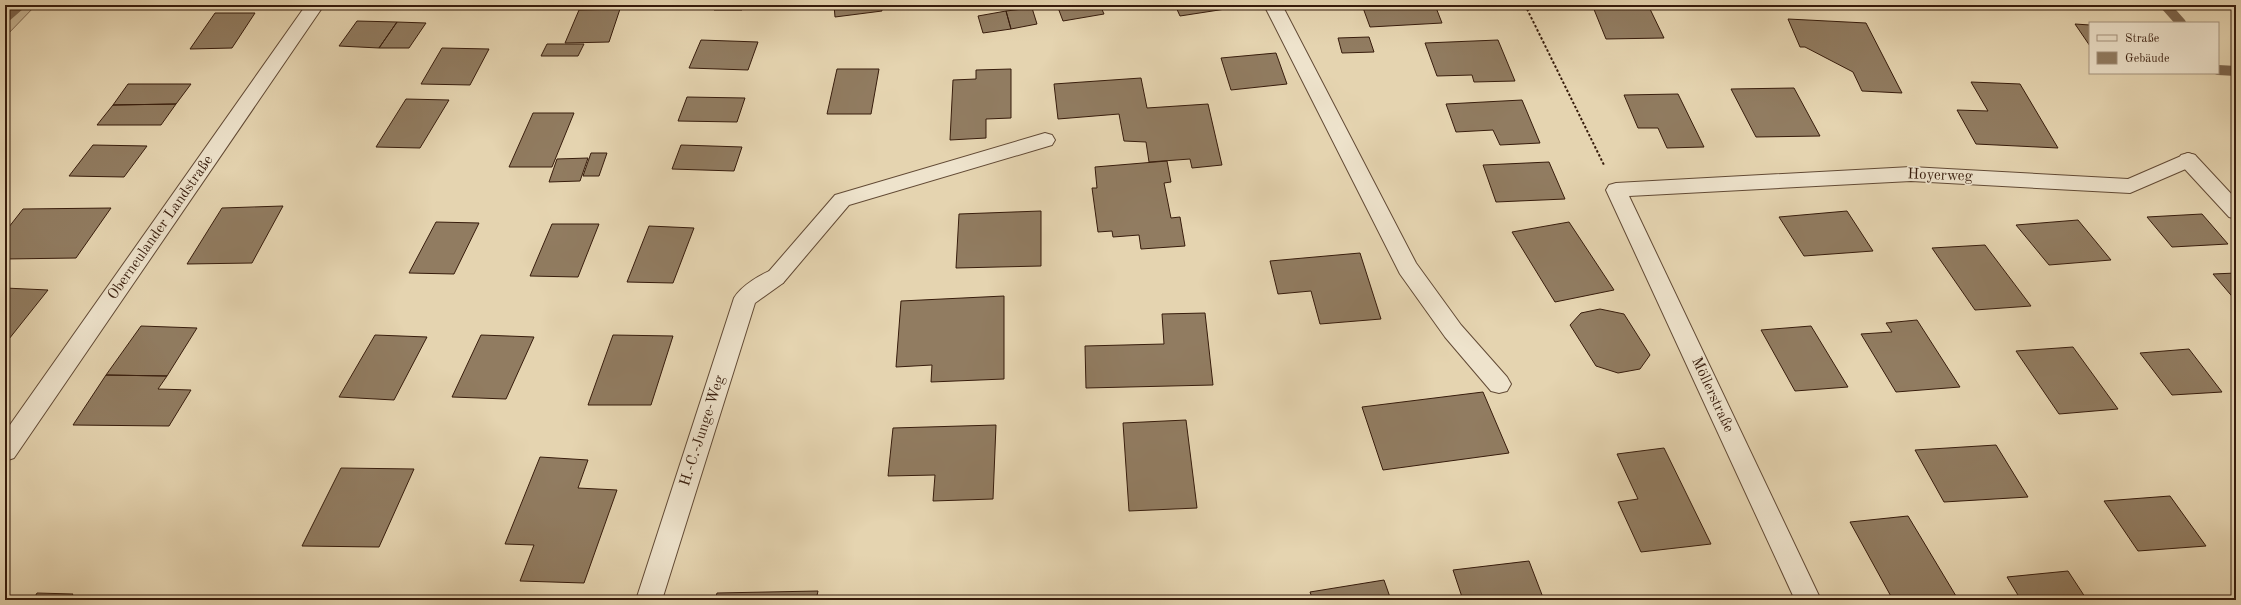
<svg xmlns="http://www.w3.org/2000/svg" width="2241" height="605" viewBox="0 0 2241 605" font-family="'Old Standard TT',serif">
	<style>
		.green { fill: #c7b594; stroke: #7f6850 }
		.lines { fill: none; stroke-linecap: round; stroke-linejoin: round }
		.stream { stroke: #7c654d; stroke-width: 10 }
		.building { fill: #917c61; stroke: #371c0c }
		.lane-casing { stroke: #624a35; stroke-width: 2 }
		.street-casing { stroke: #624a35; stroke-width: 2 }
		.path { stroke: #371c0c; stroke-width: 2; stroke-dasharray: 2.5 2; stroke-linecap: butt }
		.lane { fill: #eee3cc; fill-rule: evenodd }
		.street { fill: #eee3cc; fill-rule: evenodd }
		.labels { text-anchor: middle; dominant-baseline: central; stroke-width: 3.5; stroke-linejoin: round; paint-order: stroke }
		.street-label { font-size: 15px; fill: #371c0c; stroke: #eee3cc }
	</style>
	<rect width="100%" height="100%" fill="#e5d4b0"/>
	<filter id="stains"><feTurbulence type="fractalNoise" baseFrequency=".005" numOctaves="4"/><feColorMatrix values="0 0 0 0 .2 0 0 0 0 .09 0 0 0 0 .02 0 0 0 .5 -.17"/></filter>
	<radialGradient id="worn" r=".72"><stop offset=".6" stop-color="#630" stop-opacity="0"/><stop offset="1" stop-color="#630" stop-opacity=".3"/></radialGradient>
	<path class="green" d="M5,5H36L5,37Z"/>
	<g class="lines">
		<path class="stream" d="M2165,5L2181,23
			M5,18L20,5
			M2218,70L2236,71"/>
	</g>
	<path class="building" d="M715,5H744L742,10H714Z
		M834,5H881L882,11L835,17Z
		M1057,5H1100L1104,14L1063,21Z
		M1175,5H1230L1232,8L1180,16Z
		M1362,5H1435L1442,23L1370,27Z
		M1593,7H1649L1664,38L1606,39Z
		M1032,8L1037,24L1011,29L1006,11Z
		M620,9L609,42L565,43L579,10Z
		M1006,11L1011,29L983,33L978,16Z
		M215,13H255L232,48L190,49Z
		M1788,19L1866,23L1902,93L1862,91L1853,72L1805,47H1800Z
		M357,21L397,22L379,48L339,46Z
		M397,22L426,23L409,48H379Z
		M2075,24L2090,25V46Z
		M1369,37L1374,52L1342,53L1338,38Z
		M701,40L758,42L748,70L689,68Z
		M1498,40L1515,81L1474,82L1472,75L1437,76L1425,43Z
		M547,44H584L578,56H541Z
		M442,48L489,49L470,85L421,84Z
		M1276,53L1287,84L1231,90L1221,58Z
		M837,69H879L871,114H827Z
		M1011,69V118L986,119V138L950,140L953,80L976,79V70Z
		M1141,78L1147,108L1208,104L1222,165L1192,168L1190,159L1149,162L1146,142L1124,141L1119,114L1058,119L1054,84Z
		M1971,82L2020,84L2058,148L1976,144L1957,110L1988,111Z
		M128,84H191L176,104L113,105Z
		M1794,88L1820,136L1756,137L1731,89Z
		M1678,94L1704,147L1667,148L1658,128H1638L1624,95Z
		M687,97L745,98L737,122L678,121Z
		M406,99L449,100L420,148L376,147Z
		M1522,100L1540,143L1500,145L1493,130L1456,132L1446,104Z
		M176,104L161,125H97L113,105Z
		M533,113H574L552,167H509Z
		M93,145L147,146L124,177L69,176Z
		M681,145L742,147L734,171L672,169Z
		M591,153H607L599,176H583Z
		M588,158L580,181L549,182L557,159Z
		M1167,161L1171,182L1164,183L1171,218L1180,217L1185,246L1141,249L1139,235L1113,237L1112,231L1098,232L1092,188H1097L1095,167Z
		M1549,162L1565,199L1496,202L1483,165Z
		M283,206L252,263L187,264L222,208Z
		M111,208L76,258L5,259V232L23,209Z
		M1041,211V266L956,268L959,214Z
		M1847,211L1873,251L1804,256L1779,217Z
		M2202,214L2228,244L2172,247L2147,217Z
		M2078,220L2111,260L2049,265L2016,225Z
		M436,222L479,223L454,274L409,273Z
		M1569,222L1614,290L1555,302L1512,232Z
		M552,224H599L578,277L530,276Z
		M649,226L694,228L673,283L627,282Z
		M1985,245L2031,306L1975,310L1932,248Z
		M1360,253L1381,319L1320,324L1311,291L1278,294L1270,261Z
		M2236,273V301L2213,274Z
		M5,288L48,290L5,344Z
		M1004,296V379L931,382L932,365L896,367L901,301Z
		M1600,309L1624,314L1650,355L1640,369L1618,373L1596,366L1570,325L1581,313Z
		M1205,313L1213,385L1086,388L1085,346L1164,344L1162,314Z
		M1917,320L1960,387L1896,392L1861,334L1892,332L1886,323Z
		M141,326L197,328L167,376L106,375Z
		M1811,326L1848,387L1795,391L1761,330Z
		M375,335L427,337L394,400L339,397Z
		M481,335L534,337L506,399L452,397Z
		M613,335L673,336L651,405H588Z
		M2073,347L2118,409L2059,414L2016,351Z
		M2189,349L2222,392L2172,395L2140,353Z
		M106,375L167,376L158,389L191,390L169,426L73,425Z
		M1483,392L1509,453L1383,470L1362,407Z
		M1186,420L1197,508L1129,511L1123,423Z
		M996,425L993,499L933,501L935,475L888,476L893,428Z
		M1996,445L2028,497L1944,502L1915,450Z
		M1664,448L1711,544L1641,552L1618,502L1638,499L1617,454Z
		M540,457L588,460L578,488L617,490L584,583L520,581L534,545L505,544Z
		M341,468L414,469L379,547L302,546Z
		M2170,496L2206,546L2138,551L2104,501Z
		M1908,516L1956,596L1923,600H1893L1850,522Z
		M1529,561L1544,600H1463L1453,570Z
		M2068,571L2087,600H2021L2007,577Z
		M1384,580L1391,600H1313L1310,592Z
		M818,591L816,600H715L717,593Z
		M37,593L73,594L69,600H33Z"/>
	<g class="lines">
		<defs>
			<path id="lane" d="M1264,5H1282L1416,263L1461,325L1507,377L1511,384L1507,391L1499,393L1491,391L1445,337L1400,274Z
				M1045,133L1052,135L1055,140L1052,145L849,205L783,283L775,285L767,283L764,277L835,195Z
				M2188,153L2195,155L2236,199V219L2229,217L2181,165L2178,160L2181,155Z"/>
			<path id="street" d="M306,5H324L14,458L5,461V432Z
				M2188,153L2195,155L2198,160L2195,165L2130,193L1911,181L1629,196L1821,600H1795L1606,190L1609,185L1616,183L1911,167L2128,179Z
				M775,269L783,271L786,277L783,283L755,303L662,600H636L734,298C741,286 762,273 775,269Z"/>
		</defs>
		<use href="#lane" class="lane-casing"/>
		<use href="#street" class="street-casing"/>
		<path class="path" d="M1525,5L1604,165"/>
		<use href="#lane" class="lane"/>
		<use href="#street" class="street"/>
	</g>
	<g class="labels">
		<g class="street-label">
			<text transform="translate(1940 176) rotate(2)">Hoyerweg</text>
			<text transform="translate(161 228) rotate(-55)">Oberneulander Landstraße</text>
			<text transform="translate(1712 395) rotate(65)">Möllerstraße</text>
			<text transform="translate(703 431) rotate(-72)">H.-C.-Junge-Weg</text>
		</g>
	</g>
	<rect width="2241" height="605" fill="none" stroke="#e5d4b0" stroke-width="20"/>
	<rect x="6" y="6" width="2229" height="593" fill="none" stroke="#371c0c" stroke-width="2"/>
	<rect x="10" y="10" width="2221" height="585" fill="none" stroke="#371c0c"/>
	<rect x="2089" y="22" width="130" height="52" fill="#eee3cc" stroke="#a5937f"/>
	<rect x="2097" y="35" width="20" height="6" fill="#eee3cc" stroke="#a5937f"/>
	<text x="2125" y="42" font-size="12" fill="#371c0c">Straße</text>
	<rect x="2097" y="52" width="20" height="12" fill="#917c61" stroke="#a5937f"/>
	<text x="2125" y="62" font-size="12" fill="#371c0c">Gebäude</text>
	<rect width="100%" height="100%" filter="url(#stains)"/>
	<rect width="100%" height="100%" fill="url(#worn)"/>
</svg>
